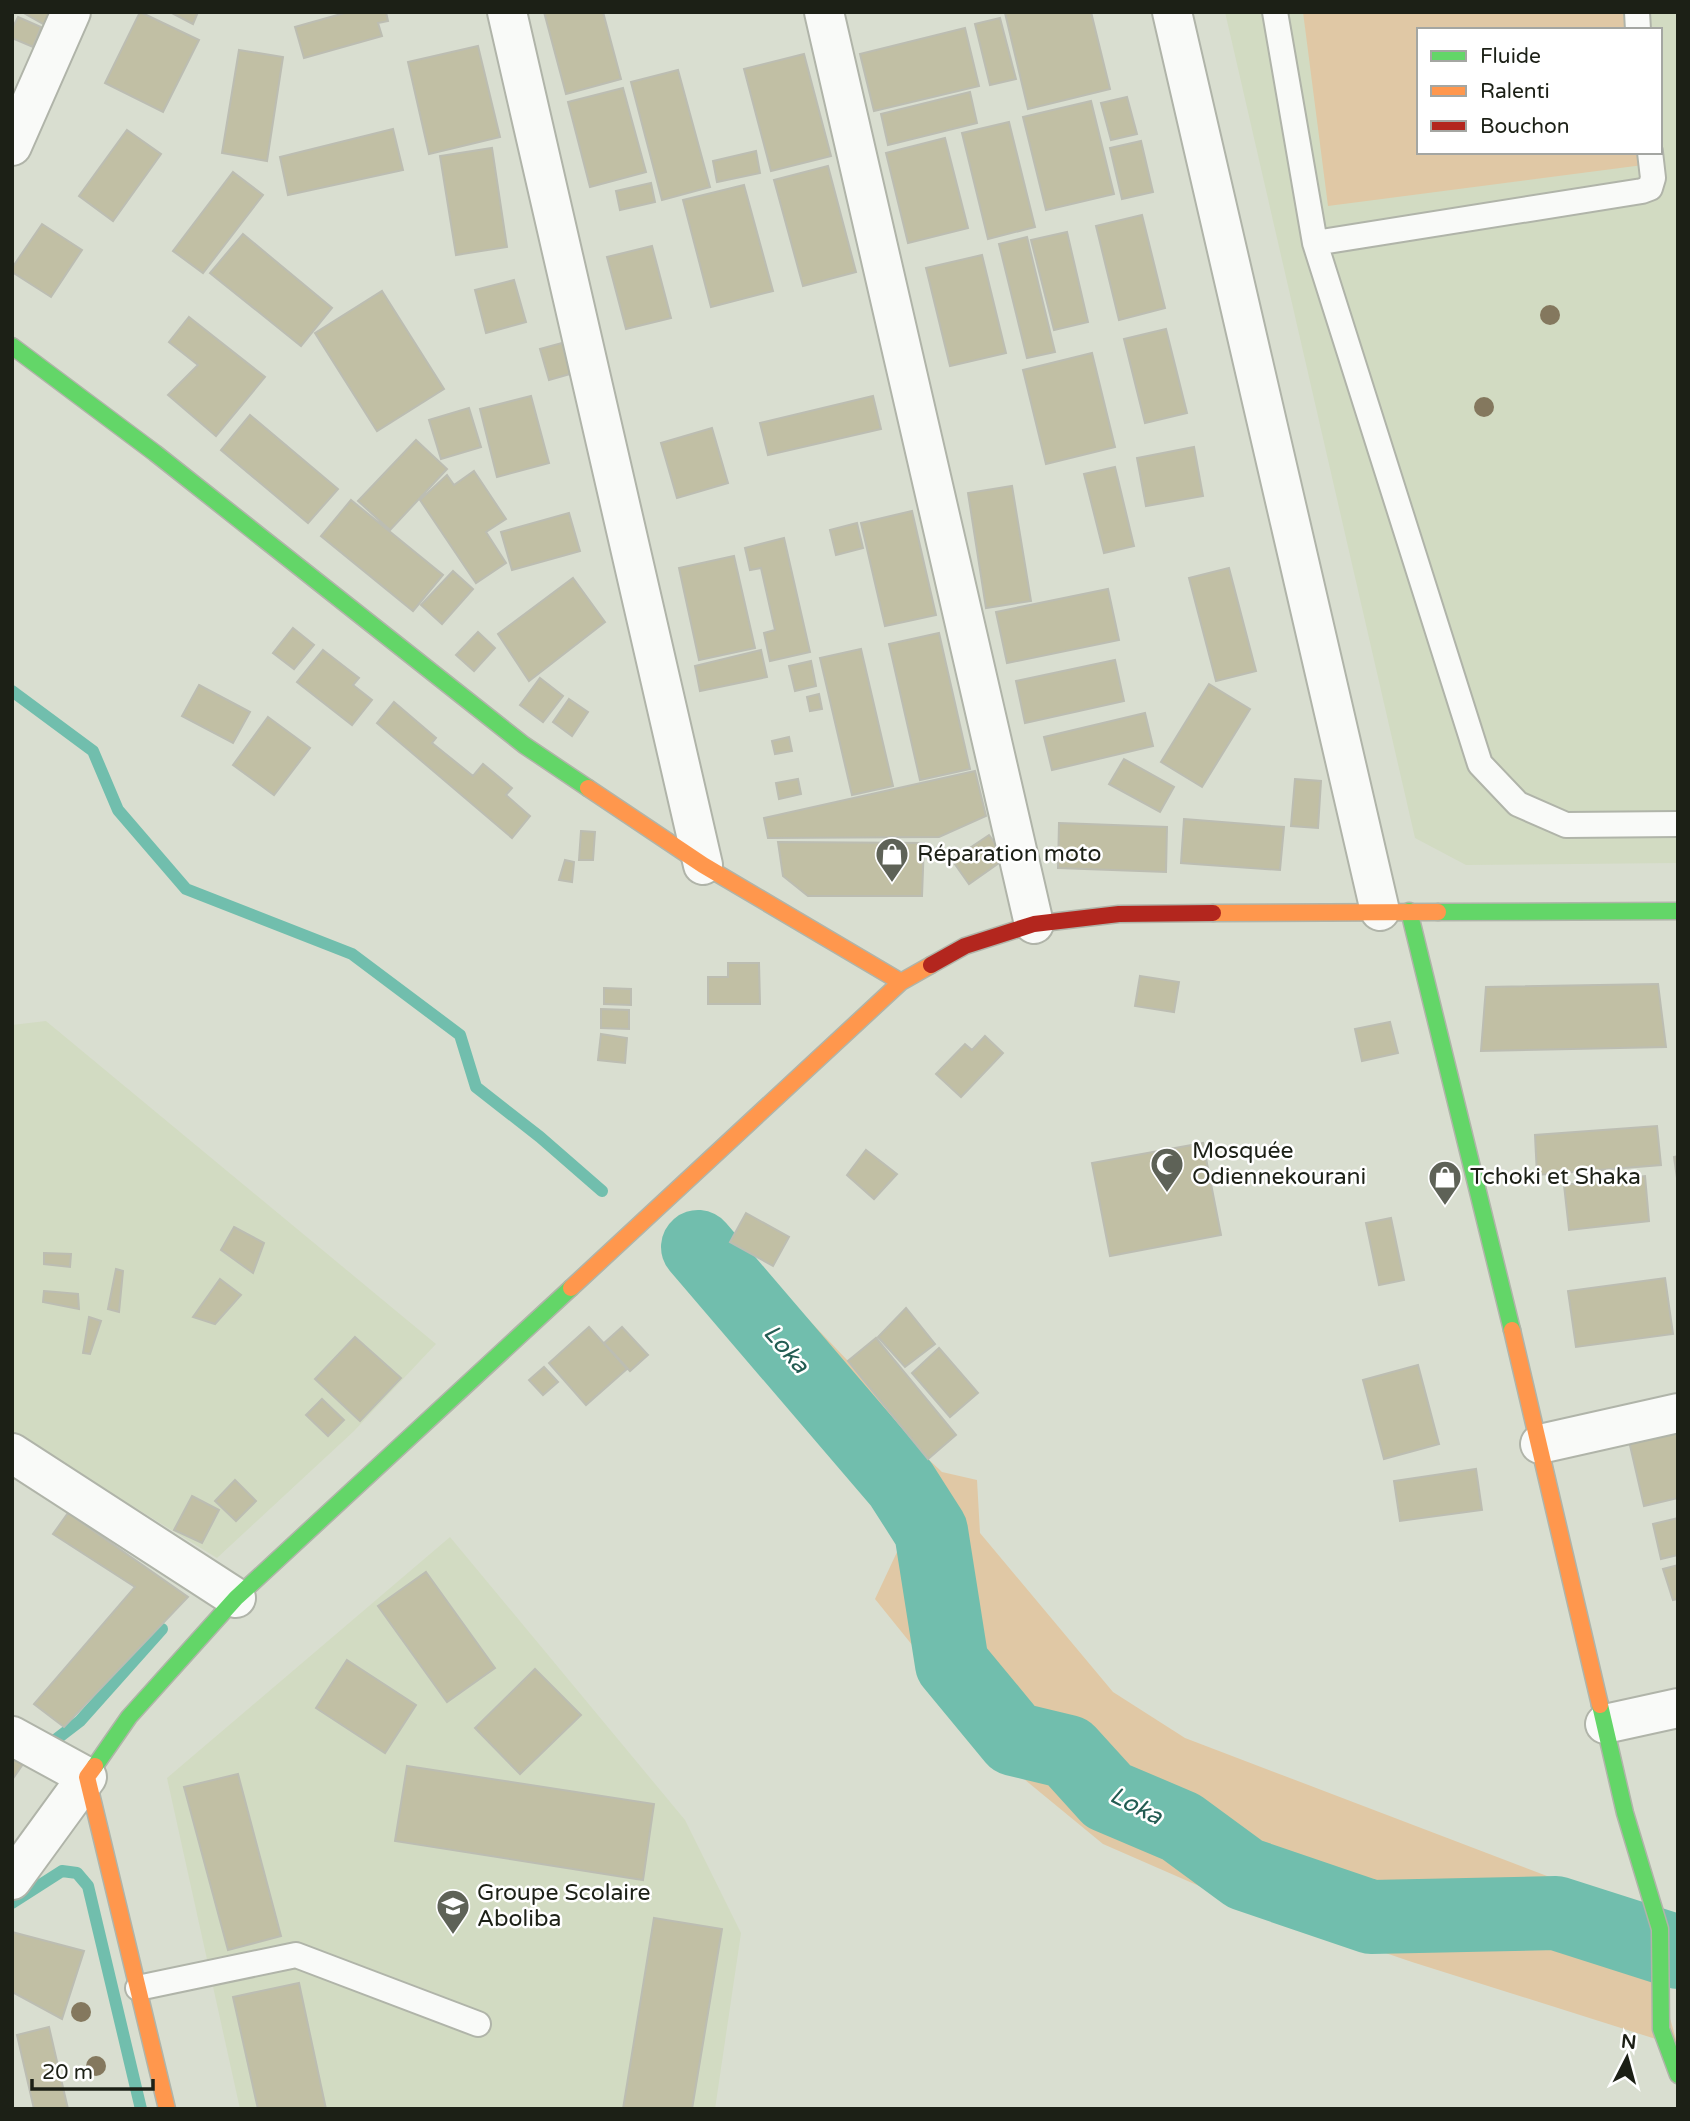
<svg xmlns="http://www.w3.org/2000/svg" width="1690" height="2121" viewBox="0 0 1690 2121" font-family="'Varela Round',sans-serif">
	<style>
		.built { fill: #d2dbc2; fill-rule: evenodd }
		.green { fill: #e0c8a5 }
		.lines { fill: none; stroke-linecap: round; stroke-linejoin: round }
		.stream { stroke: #71bead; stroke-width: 12 }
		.river { stroke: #71bead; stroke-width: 74 }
		.building { fill: #c1bfa4; stroke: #bcbdb2; stroke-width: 2 }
		.lane-casing { stroke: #b0b4a9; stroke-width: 28 }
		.street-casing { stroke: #b0b4a9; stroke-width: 42 }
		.fast-casing { stroke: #b0b4a9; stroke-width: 19 }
		.slow-casing { stroke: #b0b4a9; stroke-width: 19 }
		.jam-casing { stroke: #b0b4a9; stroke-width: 19 }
		.lane { stroke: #f9faf8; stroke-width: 24 }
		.street { stroke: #f9faf8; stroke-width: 38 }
		.fast { stroke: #63d668; stroke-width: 16 }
		.slow { stroke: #ff974d; stroke-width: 16 }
		.jam { stroke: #b3261e; stroke-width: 16 }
		.tree { fill: #84785e }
		.labels { text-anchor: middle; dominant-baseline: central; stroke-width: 5; stroke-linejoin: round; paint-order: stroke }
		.poi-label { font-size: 23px; fill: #1c2016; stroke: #fff; text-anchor: start }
		.water-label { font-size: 24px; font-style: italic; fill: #225c52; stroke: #fff }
	</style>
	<rect width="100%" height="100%" fill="#d9ded0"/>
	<path class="built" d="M1225,12H1678V863L1466,865L1415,838ZM1419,30H1660V152H1419Z
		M46,1021L436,1344L354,1431L217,1558L12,1432V1025Z
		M450,1537L685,1820L741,1933L715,2109H240L167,1778Z"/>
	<path class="green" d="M1303,12H1623L1625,30H1419V152H1641L1643,165L1328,206Z
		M704,1224L785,1295L848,1361L928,1459L942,1472L977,1480L980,1533L1113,1692L1185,1738L1639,1911L1678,2046L1412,1962L1238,1903L1103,1844L1013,1770L875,1599L912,1520L672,1254Z"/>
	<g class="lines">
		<path class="stream" d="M12,691L93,751L118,810L186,889L352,954L460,1035L476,1087L540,1137L602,1191
			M50,1744L80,1721L162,1629
			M12,1903L62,1871L77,1873L88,1886L141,2109"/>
		<path class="river" d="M698,1247L901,1484L931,1531L952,1664L1014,1739L1068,1752L1108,1796L1181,1827L1245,1874L1371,1917L1556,1913L1678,1952"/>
	</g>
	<path class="building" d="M22,12H54L47,26Z
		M140,12L199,40L163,112L105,83Z
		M170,12H198L193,24Z
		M348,12H386L388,21L378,23L382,36L304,58L295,27Z
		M544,12H603L621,79L566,94Z
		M1009,12H1091L1110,89L1028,109L1005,13Z
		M18,17L41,27L33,47L12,38V29Z
		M1000,18L1016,79L990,85L975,24Z
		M965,28L979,86L874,111L860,54Z
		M478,46L500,137L429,154L408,62Z
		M239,50L283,57L267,161L222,153Z
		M804,54L831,156L771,171L744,69Z
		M678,70L710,187L662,200L631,82Z
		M623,88L646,172L590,187L568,102Z
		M970,92L977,123L888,145L881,114Z
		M1127,97L1137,134L1111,140L1101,103Z
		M1091,101L1114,194L1046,210L1023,117Z
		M1009,122L1035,227L988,239L962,133Z
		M393,129L403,170L288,195L280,157Z
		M127,130L161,154L113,221L79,196Z
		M945,138L968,228L908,243L886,153Z
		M1141,141L1153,192L1122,199L1110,148Z
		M492,148L507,247L456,255L440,156Z
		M756,151L760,173L717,182L713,161Z
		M828,166L856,272L803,286L774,180Z
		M233,172L263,195L203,273L173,251Z
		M651,183L655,202L620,210L616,191Z
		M744,185L773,291L711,307L683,200Z
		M1142,215L1165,308L1119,320L1096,226Z
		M42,224L82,250L51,297L12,272V268Z
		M1067,232L1088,322L1054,330L1031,240Z
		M243,234L332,308L301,346L210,273Z
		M1027,237L1055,352L1027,358L999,244Z
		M652,246L671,318L626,329L607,257Z
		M982,255L1006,353L950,366L926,268Z
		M514,280L526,322L486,333L475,290Z
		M382,291L444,389L377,431L315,333Z
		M189,317L265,377L216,436L168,395L198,365L169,342Z
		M1166,329L1187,413L1145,423L1124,339Z
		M562,343L570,374L549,380L540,349Z
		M1092,353L1115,447L1046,464L1023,370Z
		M531,396L549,463L497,477L480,409Z
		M873,396L881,429L768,455L760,423Z
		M469,408L481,447L441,459L429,420Z
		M250,415L338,489L308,523L221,450Z
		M712,428L728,483L677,498L661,443Z
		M416,440L447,469L390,530L358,501Z
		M1194,447L1203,496L1146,506L1137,458Z
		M1115,467L1134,546L1104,553L1084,474Z
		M474,471L506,519L486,532L506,563L476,583L420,500L447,475L454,485Z
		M1012,486L1031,601L986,608L968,493Z
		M351,500L443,575L413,611L321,536Z
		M912,511L936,615L885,626L861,523Z
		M569,513L580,551L512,570L501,532Z
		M857,523L863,548L836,555L830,530Z
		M784,538L810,652L770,661L764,633L775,630L761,568L750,570L745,548Z
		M734,556L755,648L699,660L679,568Z
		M1229,568L1256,671L1216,681L1189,578Z
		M453,571L473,589L442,624L421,605Z
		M573,578L605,622L529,681L498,634Z
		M1108,589L1119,640L1007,663L996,612Z
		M293,628L314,645L294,669L273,653Z
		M478,632L495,648L474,671L456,655Z
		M939,633L970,769L920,780L889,644Z
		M861,649L893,786L852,795L820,658Z
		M323,650L359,678L353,685L372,700L352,725L297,682Z
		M761,650L767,677L700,691L695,666Z
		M1115,660L1124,701L1025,723L1016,681Z
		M811,661L816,686L795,691L789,666Z
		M540,678L563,696L543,722L520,705Z
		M1209,684L1250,709L1202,787L1161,762Z
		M199,685L250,712L233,743L182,716Z
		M819,694L822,709L810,711L807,697Z
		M569,699L588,712L572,736L553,722Z
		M394,702L436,738L432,743L473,776L483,764L512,788L506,795L530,816L512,838L377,723Z
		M1145,713L1153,746L1052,770L1044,737Z
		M268,717L310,748L274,795L233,765Z
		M789,737L792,751L775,754L772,741Z
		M1124,759L1174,787L1160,812L1109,784Z
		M975,771L986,816L939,837L768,838L764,818Z
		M798,779L801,794L779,799L776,783Z
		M1295,779L1321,781L1318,828L1291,826Z
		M1184,819L1284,827L1280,870L1181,863Z
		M1059,823L1167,827L1166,872L1058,868Z
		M581,831L595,832L593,860H579Z
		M989,835L1006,858L969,884L952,860Z
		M778,842L924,843L922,896H808L783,876Z
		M565,860L574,862L572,882L559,880Z
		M728,963H759L760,1004H708V977H728Z
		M1140,976L1179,982L1174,1012L1135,1006Z
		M1658,984L1666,1047L1481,1051L1486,987Z
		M604,988L631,989V1005L604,1004Z
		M601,1009L629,1010V1029L601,1028Z
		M1390,1022L1398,1053L1362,1061L1355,1029Z
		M601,1034L627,1038L625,1063L598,1060Z
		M985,1036L1003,1053L961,1097L936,1074L965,1044L972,1050Z
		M1657,1126L1661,1165L1537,1175L1535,1135Z
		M1203,1143L1221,1235L1110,1256L1092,1163Z
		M866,1150L897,1174L874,1199L847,1175Z
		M1678,1156V1185L1674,1157Z
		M1645,1176L1649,1221L1569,1230L1564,1185Z
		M746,1213L789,1237L773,1266L730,1242Z
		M1391,1218L1404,1280L1379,1285L1366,1223Z
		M234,1227L264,1243L253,1273L221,1250Z
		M44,1253L71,1254L70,1267L44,1264Z
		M116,1269L123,1271L119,1312L108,1309Z
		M1665,1278L1673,1334L1576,1347L1568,1291Z
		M220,1279L241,1295L215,1324L193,1317Z
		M44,1291L78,1294L79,1309L43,1302Z
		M906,1308L935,1344L905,1367L878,1337Z
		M89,1317L101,1321L90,1354L83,1353Z
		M589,1327L627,1369L586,1405L549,1363Z
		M622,1327L648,1355L630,1371L604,1343Z
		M355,1337L401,1378L360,1421L315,1379Z
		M876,1338L956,1435L928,1459L848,1361Z
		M939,1348L978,1393L950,1417L912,1373Z
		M1418,1365L1439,1444L1384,1459L1363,1380Z
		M544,1367L558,1382L543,1395L529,1380Z
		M322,1399L344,1420L328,1436L306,1415Z
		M1678,1430V1498L1644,1506L1629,1441Z
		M1476,1469L1482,1510L1400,1521L1394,1481Z
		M235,1480L256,1501L236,1521L215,1501Z
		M192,1496L219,1510L202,1543L174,1530Z
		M68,1513L188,1597L64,1727L34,1704L135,1587L53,1534Z
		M1678,1518V1555L1661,1559L1653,1524Z
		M1678,1565V1599L1673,1600L1663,1569Z
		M426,1572L495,1668L447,1702L378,1606Z
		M347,1660L416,1705L385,1753L316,1708Z
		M535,1669L581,1715L520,1774L475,1728Z
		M12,1757L23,1764L12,1780Z
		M407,1766L654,1804L643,1880L395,1841Z
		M238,1774L281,1936L228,1950L184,1787Z
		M654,1918L722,1929L692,2109H623Z
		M12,1932L84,1951L62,2019L12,1992Z
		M299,1983L326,2109H258L233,1997Z
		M49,2027L68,2109H34L17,2035Z"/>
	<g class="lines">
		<defs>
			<path id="lane" d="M1275,12L1315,243L1480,764L1518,804L1566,825L1678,824
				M1637,12L1638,30
				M1315,243L1642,191L1650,188L1653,178L1650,152
				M138,1988L296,1955L478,2024"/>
			<path id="street" d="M507,12L703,865
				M824,12L1034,924
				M1172,12L1380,911
				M12,146L71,12
				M1540,1444L1678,1413
				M12,1453L236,1598
				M1605,1724L1678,1708
				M12,1736L87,1777L12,1880"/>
			<path id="fast" d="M12,346L155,453L524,745L588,788
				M1409,911L1512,1330
				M1438,912L1678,911
				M1600,1705L1625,1813L1660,1929L1661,2029L1678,2075
				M95,1766L129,1717L236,1598L571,1288"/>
			<path id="slow" d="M588,788L703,865L901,982
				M1213,913L1438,912
				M571,1288L901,982L931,965
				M1512,1330L1600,1705
				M95,1766L87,1777L167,2109"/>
			<path id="jam" d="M931,965L965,946L1034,924L1119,914L1213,913"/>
		</defs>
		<use href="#lane" class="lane-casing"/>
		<use href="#street" class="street-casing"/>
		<use href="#fast" class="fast-casing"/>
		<use href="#slow" class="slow-casing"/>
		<use href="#jam" class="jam-casing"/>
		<use href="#lane" class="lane"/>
		<use href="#street" class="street"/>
		<use href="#fast" class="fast"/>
		<use href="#slow" class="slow"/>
		<use href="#jam" class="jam"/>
	</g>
	<g class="tree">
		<circle cx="1550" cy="315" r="10"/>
		<circle cx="1484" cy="407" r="10"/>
		<circle cx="81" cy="2012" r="10"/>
		<circle cx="96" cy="2066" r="10"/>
	</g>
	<defs>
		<symbol id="shop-pin" viewBox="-11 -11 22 30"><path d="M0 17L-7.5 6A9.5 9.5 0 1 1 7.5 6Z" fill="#5e6257" stroke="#fff"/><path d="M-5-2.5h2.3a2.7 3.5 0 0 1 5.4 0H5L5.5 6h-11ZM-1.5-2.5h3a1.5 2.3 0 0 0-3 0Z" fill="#fff"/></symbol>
		<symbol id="mosque-pin" viewBox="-11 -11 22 30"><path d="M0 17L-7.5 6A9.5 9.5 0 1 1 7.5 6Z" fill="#5e6257" stroke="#fff"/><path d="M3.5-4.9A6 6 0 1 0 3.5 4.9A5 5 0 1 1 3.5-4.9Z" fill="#fff"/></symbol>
		<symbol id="school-pin" viewBox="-11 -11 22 30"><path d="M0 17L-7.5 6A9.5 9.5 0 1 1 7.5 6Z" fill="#5e6257" stroke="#fff"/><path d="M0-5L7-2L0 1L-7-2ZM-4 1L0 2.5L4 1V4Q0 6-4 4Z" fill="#fff"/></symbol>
	</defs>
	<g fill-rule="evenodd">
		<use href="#shop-pin" x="873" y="835" width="38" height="52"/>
		<use href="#mosque-pin" x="1148" y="1145" width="38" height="52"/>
		<use href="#shop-pin" x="1426" y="1158" width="38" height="52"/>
		<use href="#school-pin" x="434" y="1887" width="38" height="52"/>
	</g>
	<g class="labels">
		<g class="poi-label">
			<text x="917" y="854">Réparation moto</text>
			<text x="1192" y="1151">Mosquée<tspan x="1192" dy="26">Odiennekourani</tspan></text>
			<text x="1470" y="1177">Tchoki et Shaka</text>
			<text x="477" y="1893">Groupe Scolaire<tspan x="477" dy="26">Aboliba</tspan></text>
		</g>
		<g class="water-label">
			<text transform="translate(786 1349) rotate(49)">Loka</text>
			<text transform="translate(1136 1806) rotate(27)">Loka</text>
		</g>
	</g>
	<rect width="1690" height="2121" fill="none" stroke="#1c2016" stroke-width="28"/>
	<rect x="1417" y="28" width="245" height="126" fill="#ffffff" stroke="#a4a6a2" stroke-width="2"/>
	<rect x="1431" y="51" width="35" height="10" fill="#63d668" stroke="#a4a6a2" stroke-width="2"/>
	<text x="1480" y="63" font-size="21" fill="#1c2016">Fluide</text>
	<rect x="1431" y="86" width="35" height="10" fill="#ff974d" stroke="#a4a6a2" stroke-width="2"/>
	<text x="1480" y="98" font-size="21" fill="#1c2016">Ralenti</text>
	<rect x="1431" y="121" width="35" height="10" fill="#b3261e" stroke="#a4a6a2" stroke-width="2"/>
	<text x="1480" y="133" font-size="21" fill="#1c2016">Bouchon</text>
	<g transform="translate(1627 2058) rotate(6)" stroke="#ffffff" stroke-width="5" paint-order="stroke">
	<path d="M0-5L12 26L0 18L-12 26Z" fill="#1c2016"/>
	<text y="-10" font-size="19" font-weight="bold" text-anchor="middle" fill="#1c2016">N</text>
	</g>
	<path d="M32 2079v10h121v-10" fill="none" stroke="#1c2016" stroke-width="3.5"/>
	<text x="42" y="2079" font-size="21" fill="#1c2016" stroke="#ffffff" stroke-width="5" paint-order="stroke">20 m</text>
</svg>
